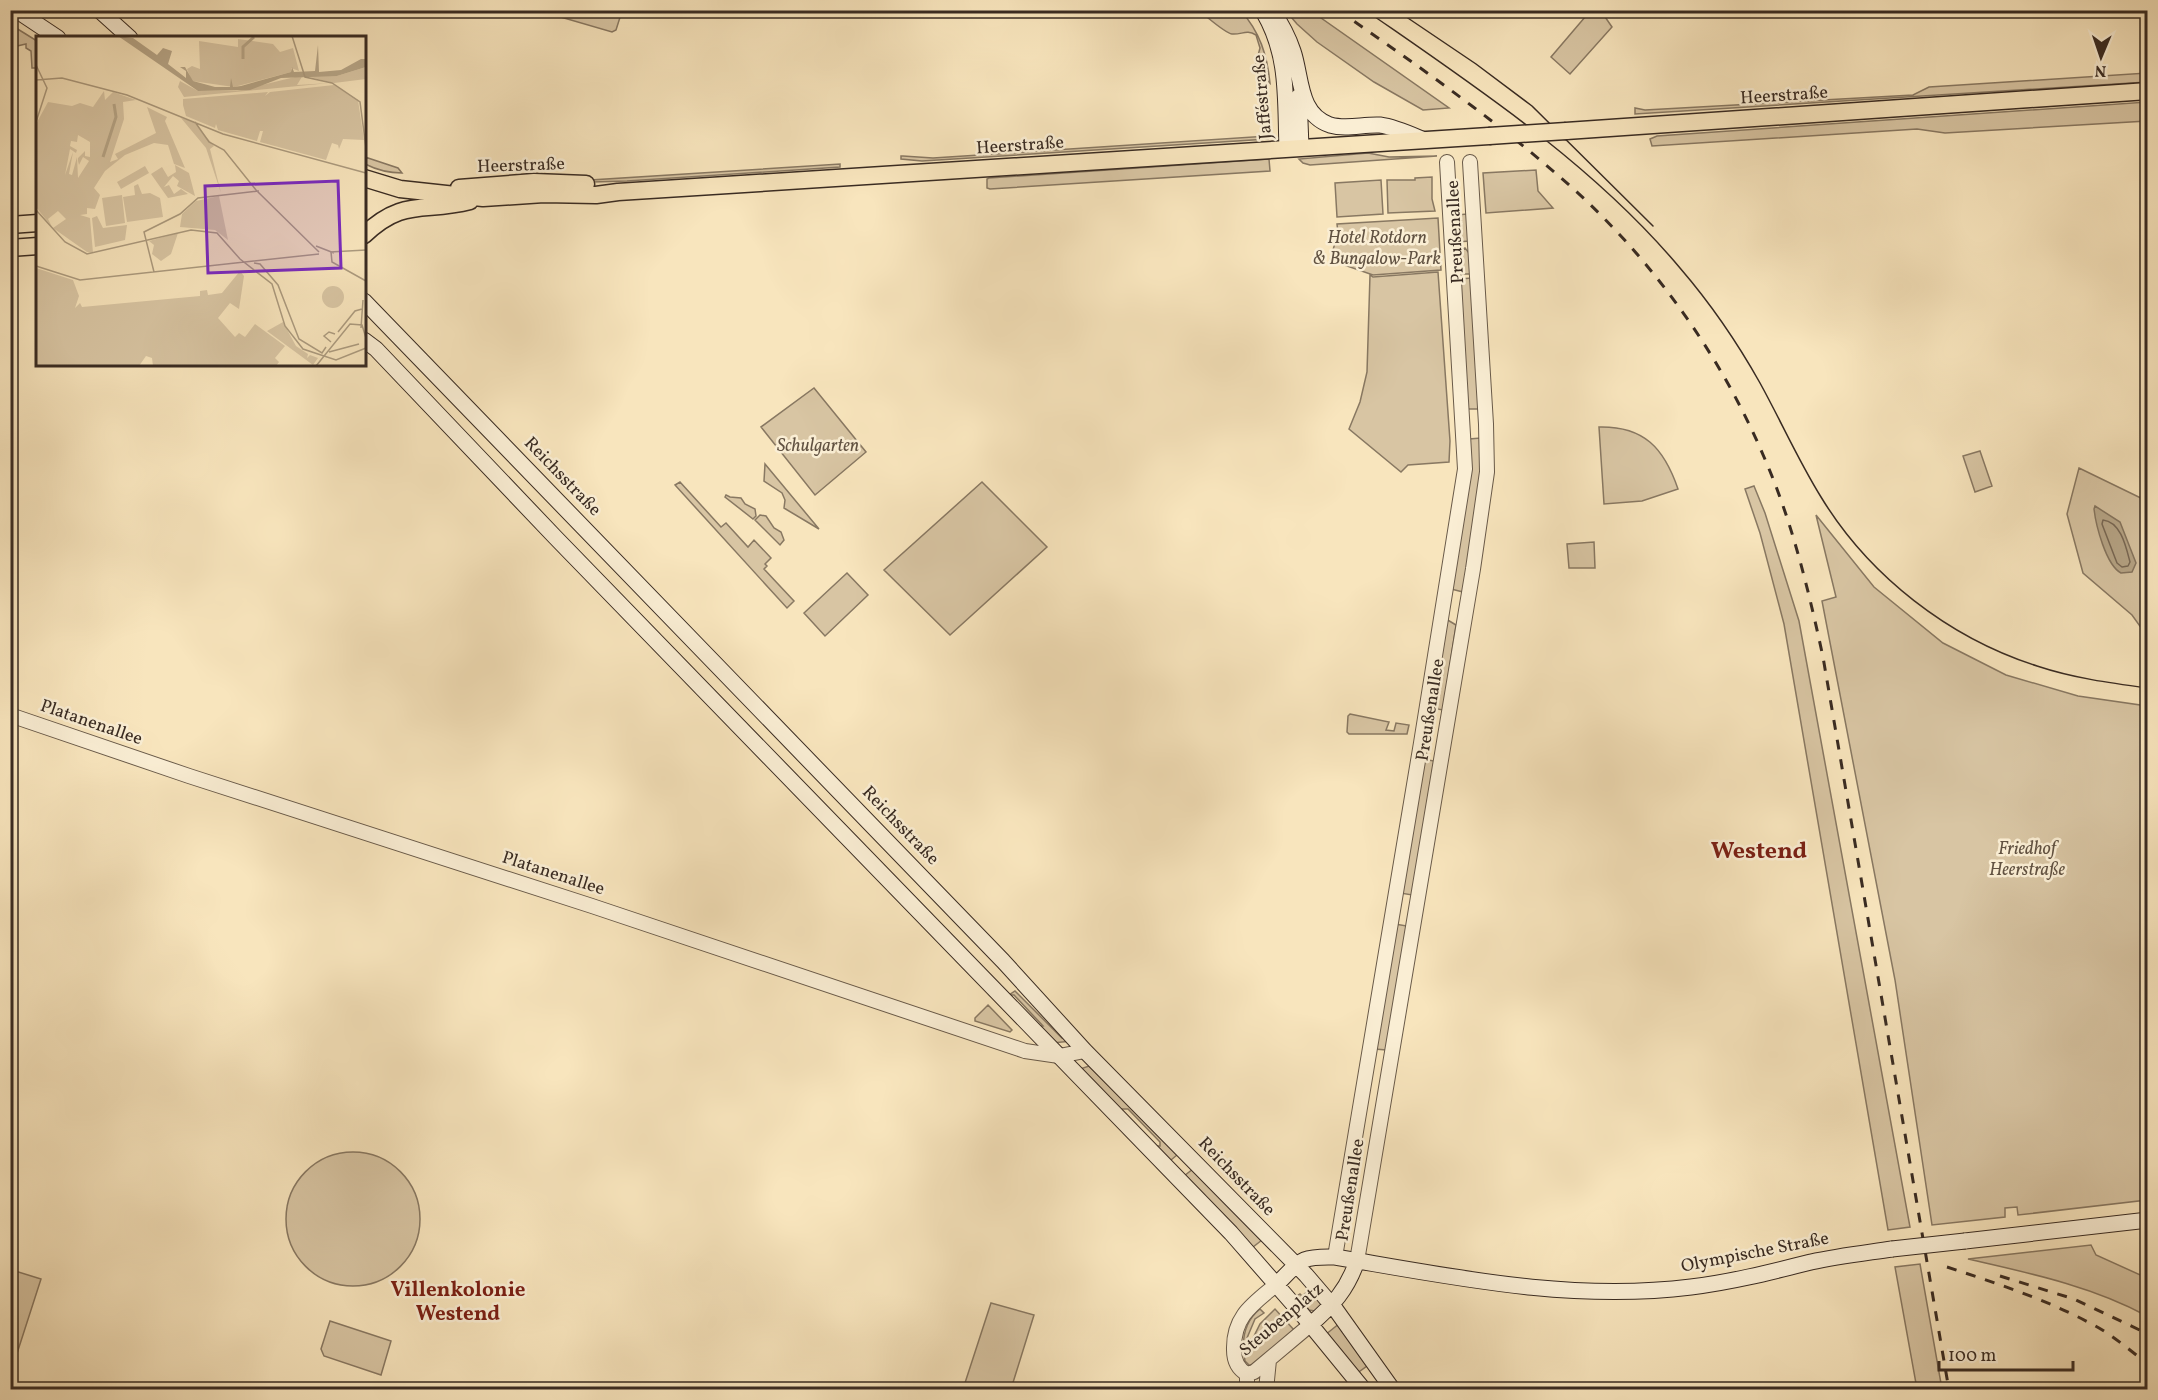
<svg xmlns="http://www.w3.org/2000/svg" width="2158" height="1400" viewBox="0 0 2158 1400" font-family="Vollkorn,serif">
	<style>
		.green { fill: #d8c5a3; stroke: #887862; stroke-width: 1.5 }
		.water { fill: #b7a688; stroke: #85755f; stroke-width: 1.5 }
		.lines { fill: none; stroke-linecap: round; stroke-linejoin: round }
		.shore { stroke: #786855; stroke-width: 1.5 }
		.tertiary-casing { stroke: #695a49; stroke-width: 16 }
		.secondary-casing { stroke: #392b22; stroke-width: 17 }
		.primary-casing { stroke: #392b22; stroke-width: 19 }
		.tertiary { stroke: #faeed4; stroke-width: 14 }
		.secondary { stroke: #faeed4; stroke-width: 15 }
		.primary { stroke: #f8e5bd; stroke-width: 16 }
		.tram { stroke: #392b22; stroke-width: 1.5 }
		.rail { stroke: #392b22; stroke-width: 3; stroke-dasharray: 10 10; stroke-linecap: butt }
		.secondary-bridge-casing { stroke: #392b22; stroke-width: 17; stroke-linecap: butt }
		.primary-bridge-casing { stroke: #392b22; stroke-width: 19; stroke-linecap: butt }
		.secondary-bridge { stroke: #faeed4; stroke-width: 15 }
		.primary-bridge { stroke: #f8e5bd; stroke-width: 16 }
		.labels { text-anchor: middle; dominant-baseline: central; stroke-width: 5; stroke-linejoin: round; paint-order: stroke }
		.street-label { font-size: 18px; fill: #392b22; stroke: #faeed4 }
		.park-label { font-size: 18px; font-style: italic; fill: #615242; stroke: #faeed4 }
		.quarter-label { font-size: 21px; font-weight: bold; fill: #7a1f14; stroke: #faeed4 }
		.district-label { font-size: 24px; font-weight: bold; fill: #7a1f14; stroke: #faeed4 }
		.inset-river { fill: none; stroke: #b7a688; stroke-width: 3 }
		.inset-road { fill: none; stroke: #ac9b7f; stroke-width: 1.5 }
		.view { fill: #7b2cbf; fill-opacity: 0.15; stroke: #7b2cbf; stroke-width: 3 }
		.inset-edge { fill: none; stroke: #392b22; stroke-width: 3 }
	</style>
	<rect width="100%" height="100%" fill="#f8e5bd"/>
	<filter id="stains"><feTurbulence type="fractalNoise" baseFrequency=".00333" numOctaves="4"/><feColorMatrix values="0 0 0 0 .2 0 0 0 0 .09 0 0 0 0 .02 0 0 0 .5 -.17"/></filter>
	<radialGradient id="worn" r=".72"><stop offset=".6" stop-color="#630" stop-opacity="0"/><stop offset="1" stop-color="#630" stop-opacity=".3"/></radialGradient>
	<path class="green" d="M1591,10L1601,11L1612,27L1570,74L1551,57Z
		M540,11H622L616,30L612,32Z
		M1199,11H1241C1260,32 1267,55 1270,83L1255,67L1260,48L1256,35C1246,29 1242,35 1232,34C1223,32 1207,16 1199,11Z
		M1286,11H1311L1449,108L1423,110L1374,82L1317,42L1297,24Z
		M16,28L37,41V68H32L31,51L26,48V44L17,46V42L14,41L13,33Z
		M2147,73V82L1635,114V108L1645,110L1913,95L1929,87Z
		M2147,102V121L1945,133L1917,129L1652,146L1650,139L1657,136Z
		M1268,136V139L922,161L901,159V156H903L933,158Z
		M1368,153L1389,157L1437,156L1310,165L1303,163L1299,159Z
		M365,157L398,168L402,173C387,173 377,170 365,164Z
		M1269,159L1270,171L990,189L987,188V179L989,178Z
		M840,164V167L627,181L592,182L591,180Z
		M1536,170L1538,191L1553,208L1486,213L1483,173Z
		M1432,177V199L1435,211L1388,213L1387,180H1415V178Z
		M1381,180L1383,214L1337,217L1335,183Z
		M1468,214L1470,241L1456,242L1455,215Z
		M1438,218L1441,270L1373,275L1330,260L1338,233L1337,224Z
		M1465,248L1469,253L1471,274H1459V251Z
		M1438,272L1450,441L1449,462L1408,465L1401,472L1349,429L1360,402L1367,372L1370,275L1373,277Z
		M1472,278L1480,409H1466L1459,279Z
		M814,388L866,452L815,495L761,427Z
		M1599,427C1644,426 1664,448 1678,489L1642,501L1604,504Z
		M1481,438L1482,470L1463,592L1451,589L1469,439Z
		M1980,451L1992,486L1975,492L1963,456Z
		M765,464L819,529L784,508L785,500L782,493L764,481Z
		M2079,468L2147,501V636L2132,615L2083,573L2067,514Z
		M680,482L721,527L726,523L748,547L754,540L771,558L765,564L767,566L764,569L794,601L787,608L675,485Z
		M982,482L1047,547L950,635L884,570Z
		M1754,486L1765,513L1799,621L1910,1227L1888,1230L1784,624L1760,533L1745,489Z
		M726,495L730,497L741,498L745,504L755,509L756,516L753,519L725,497Z
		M760,515L766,516L774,528L781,532L784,540L780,545L755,520Z
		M1816,515L1874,587L1943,643L2006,675L2078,696L2147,706V1200L2018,1215L2017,1207L2005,1208V1217L1932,1225L1895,980L1822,601L1836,597Z
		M1594,542L1595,568H1569L1567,544Z
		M847,573L868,595L825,636L804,613Z
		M1446,619L1456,625L1443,710L1431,708Z
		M1350,714L1389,722L1386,730L1394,731L1396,723L1409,725L1407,734H1349L1347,732L1348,716Z
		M1423,759L1434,761L1412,895L1400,893Z
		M1395,924L1407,926L1386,1050L1375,1049Z
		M1015,991L1062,1038L1071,1039L1073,1041L1052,1043L1034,1027L1043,1026L1014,995H1009Z
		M988,1005L1012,1030L1010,1032L975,1021V1018Z
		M1089,1066C1118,1095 1148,1122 1177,1151V1155L1171,1160L1168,1159L1156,1146H1160V1142L1128,1109H1119L1080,1069Z
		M286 1219a67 67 0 1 1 134 0a67 67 0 1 1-134 0Z
		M1193,1169L1262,1240L1253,1247L1184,1176Z
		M2091,1245L2096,1255L2147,1278V1316C2092,1286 2029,1273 1968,1259Z
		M1920,1264L1942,1389H1917L1895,1267Z
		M12,1270L41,1279L11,1372L10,1276Z
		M1309,1287L1322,1304L1315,1311L1309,1310L1297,1296L1300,1294L1302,1296L1308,1291L1307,1289Z
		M991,1303L1034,1315L1011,1389H963Z
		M1260,1309L1264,1313L1255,1319L1247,1338L1252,1340L1260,1324L1275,1309L1294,1330L1253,1365H1249L1245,1361C1241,1341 1244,1322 1260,1309Z
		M330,1321L391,1341L381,1375L324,1356L321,1349Z
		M1340,1323L1371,1363L1356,1374L1325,1335Z"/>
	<path class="water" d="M2095,506L2120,522L2136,563L2132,572L2121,573C2106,565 2096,526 2094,509Z"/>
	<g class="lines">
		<path class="shore" d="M2103,520C2121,522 2126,547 2130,562L2128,566L2122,567L2117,563L2102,524Z"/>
		<defs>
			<path id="tertiary" d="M10,715L189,776L592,906L1025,1051L1059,1056L1085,1051
				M1335,1257L1421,743L1465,469L1447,162
				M1357,1261L1473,569L1487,472L1486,424L1470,162
				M1277,1284C1253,1304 1233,1316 1234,1350C1234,1361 1238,1369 1247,1374L1254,1372L1310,1325
				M1247,1374V1390
				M1266,1390L1269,1360"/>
			<path id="secondary" d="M16,10L58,38
				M99,10L130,38
				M1272,10C1281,23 1288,36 1293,51C1302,77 1298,114 1330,125C1347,130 1363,124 1380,125C1395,127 1410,134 1424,140
				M1264,13C1289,56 1285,100 1287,148
				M1299,96L1301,147
				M364,301L1003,961L1085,1051L1306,1275L1336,1310L1393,1390
				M364,340L376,349L555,537L1231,1233L1301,1313L1364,1390
				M1965,1241L2148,1220
				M1277,1284C1301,1260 1300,1256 1335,1257C1453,1277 1571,1302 1691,1287C1732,1282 1771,1272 1811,1262C1838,1256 1865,1253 1892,1249
				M1310,1325C1333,1305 1347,1290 1357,1261"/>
			<path id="primary" d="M1566,131L2148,91
				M364,178L400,189L483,198L544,194L596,195L618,192L1489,136
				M459,188L534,182L586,184
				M10,225L38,223
				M364,235C404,197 424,213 470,201
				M10,248L38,246"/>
		</defs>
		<use href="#tertiary" class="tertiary-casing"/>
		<use href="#secondary" class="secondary-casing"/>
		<use href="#primary" class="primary-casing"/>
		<use href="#tertiary" class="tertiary"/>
		<use href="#secondary" class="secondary"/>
		<use href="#primary" class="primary"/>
		<path class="tram" d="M1365,10C1476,87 1593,164 1680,268C1711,304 1737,342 1760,383C1781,421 1798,460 1821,497C1869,576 1949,638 2037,666C2073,678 2110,683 2148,688
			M1396,10L1476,64L1532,106L1653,226"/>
		<path class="rail" d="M1338,10C1414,63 1490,116 1560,177C1647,252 1719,351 1764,457C1792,521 1808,588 1823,657L1949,1390
			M1947,1267C1999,1284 2051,1301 2099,1328C2116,1338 2132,1352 2148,1364
			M2000,1276L2074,1299L2148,1334"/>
		<defs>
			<path id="secondary-bridge" d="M1892,1249L1965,1241"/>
			<path id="primary-bridge" d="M1489,136L1566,131"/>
		</defs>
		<use href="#secondary-bridge" class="secondary-bridge-casing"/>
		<use href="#primary-bridge" class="primary-bridge-casing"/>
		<use href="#secondary-bridge" class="secondary-bridge"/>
		<use href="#primary-bridge" class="primary-bridge"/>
	</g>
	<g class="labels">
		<g class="street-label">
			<text transform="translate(1784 96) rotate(-4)">Heerstraße</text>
			<text transform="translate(1263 97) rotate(-95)">Jafféstraße</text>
			<text transform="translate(1020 146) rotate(-4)">Heerstraße</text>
			<text transform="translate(521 166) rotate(-2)">Heerstraße</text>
			<text transform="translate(1456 232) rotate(-93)">Preußenallee</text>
			<text transform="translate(562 477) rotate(46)">Reichsstraße</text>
			<text transform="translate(1431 710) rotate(-81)">Preußenallee</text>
			<text transform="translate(91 723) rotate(19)">Platanenallee</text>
			<text transform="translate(900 826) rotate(46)">Reichsstraße</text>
			<text transform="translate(553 874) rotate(18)">Platanenallee</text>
			<text transform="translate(1236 1177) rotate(46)">Reichsstraße</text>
			<text transform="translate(1351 1190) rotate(-81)">Preußenallee</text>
			<text transform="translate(1755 1253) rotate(-11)">Olympische Straße</text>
			<text transform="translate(1282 1320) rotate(-40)">Steubenplatz</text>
		</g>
		<g class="park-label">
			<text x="1377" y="238">Hotel Rotdorn<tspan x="1377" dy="21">&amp; Bungalow-Park</tspan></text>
			<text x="818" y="446">Schulgarten</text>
			<text x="2027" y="849">Friedhof<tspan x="2027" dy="21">Heerstraße</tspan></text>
		</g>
		<g class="quarter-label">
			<text x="458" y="1290">Villenkolonie<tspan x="458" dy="24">Westend</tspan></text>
		</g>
		<g class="district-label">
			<text x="1759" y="852">Westend</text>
		</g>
	</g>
	<g transform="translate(36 36)">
		<rect width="330" height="330" fill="#f8e5bd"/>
		<path d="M202,3L237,8L244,16L257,12L263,35L255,32V36L198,51L156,45L151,33L156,30L164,33L163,5L202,11ZM330,31V43L298,47L270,40H301ZM267,39L261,49L294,47L148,61L142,51L144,45L162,55H201ZM298,49L322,64L328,104L307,103L303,113L302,109L296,107L290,124L224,106L227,95H224L221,105L182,94L180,88L179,92L150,80L147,69V63L232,56L229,60L234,56ZM68,55L69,64L77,56L100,64L87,66L88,83L74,126L82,123L79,118L120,97L111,71L131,81L129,85L149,132L138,128L132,109L118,107L89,119L69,135L58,152L64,159L59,173L51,172V178L44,179L54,182L57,217L51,216L17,192L30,183L22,175L12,183L16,191L0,171V88L12,66L36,70L44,67L57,71ZM42,99L54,106V121L49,120V115L42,122V125L43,129L47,121L53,125L42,142L41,121L36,139L33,138L37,116L29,139L34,113L40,117L41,114L34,110L35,105L41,106ZM145,82L158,86L178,110L174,113L185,157L170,112ZM139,129L153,137L159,160L141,150L143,145L137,140L128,151L133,149L138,158L145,153L152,158L132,162L115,138L126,131L132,141L140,136ZM109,130L113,137L85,153L81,146ZM102,148L106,158L114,157L124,162L127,181L91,186L87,161L99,159L98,150ZM86,159L89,187L70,190L66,162ZM183,160L192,204L179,194L144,191L146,178L160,165ZM61,180L67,192L91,189L89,204L59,211L56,182ZM142,197L135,218L125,225L116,218L118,209L113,205ZM0,232L37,244L43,260L39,272L44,267L46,271L164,260V255L171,254L172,259L186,257L204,235L208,240L203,273L194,267L182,282L199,301L203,297L209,301L219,288L249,310L239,322L243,326L240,330H117L116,322L110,320L103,330H0ZM286 261a11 11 0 1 1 22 0a11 11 0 1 1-22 0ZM247,286L260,310L272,318L271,322L274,319L282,322L277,329L231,295Z" fill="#d8c5a3" fill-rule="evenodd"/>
		<path d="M82,0L97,2L121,19L127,12L136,15L132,28L150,42V35L144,31H149L157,45L179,51H194L195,42L197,51L205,50L255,36L256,31L258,36L279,35L282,9L283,36L305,34L325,23H330V31L301,40L245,42L214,54L162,55Z" fill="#b7a688"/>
		<path class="inset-river" d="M207,23V11L218,1M67,121L80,81L78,68"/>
		<path class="inset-road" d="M256,0L269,41L296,47L324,66L330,112M0,29L11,52L0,86M0,44L26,42L91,59L187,98L330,137M159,86L173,106L188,114L220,154L283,216M0,174L29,206L51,218L155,194L181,197L204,223L236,248L249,290L267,313L300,324L330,312M280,210L298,217M294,216L330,214M295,216L296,226L330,245M218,227L224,228L242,249L263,303L286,317L290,311M0,230L44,244L283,218M118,236L108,196L144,178L162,162L223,155M325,292L327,264M302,296L319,275L326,273M295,306L288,300L293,296L299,298M293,316L323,308M280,330L314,288L326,289L330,302"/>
		<path class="view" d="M302,145L305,232L172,237L169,150Z"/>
		<rect width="330" height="330" class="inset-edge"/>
	</g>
	<rect width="2158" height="1400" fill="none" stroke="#f8e5bd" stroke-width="36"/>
	<rect x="12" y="12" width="2134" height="1376" fill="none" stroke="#392b22" stroke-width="3"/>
	<rect x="18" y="18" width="2122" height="1364" fill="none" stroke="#392b22" stroke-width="1.5"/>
	<g transform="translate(2101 57) rotate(182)" stroke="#faeed4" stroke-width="4.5" paint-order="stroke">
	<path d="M0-4.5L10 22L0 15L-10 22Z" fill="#392b22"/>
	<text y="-9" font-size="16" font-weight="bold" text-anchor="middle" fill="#392b22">N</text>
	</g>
	<path d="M1939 1361v9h134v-9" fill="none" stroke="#392b22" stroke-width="3"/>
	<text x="1948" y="1361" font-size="18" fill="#392b22" stroke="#faeed4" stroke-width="4.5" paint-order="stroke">100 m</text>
	<rect width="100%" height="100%" filter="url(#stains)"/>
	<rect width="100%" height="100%" fill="url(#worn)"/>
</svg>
